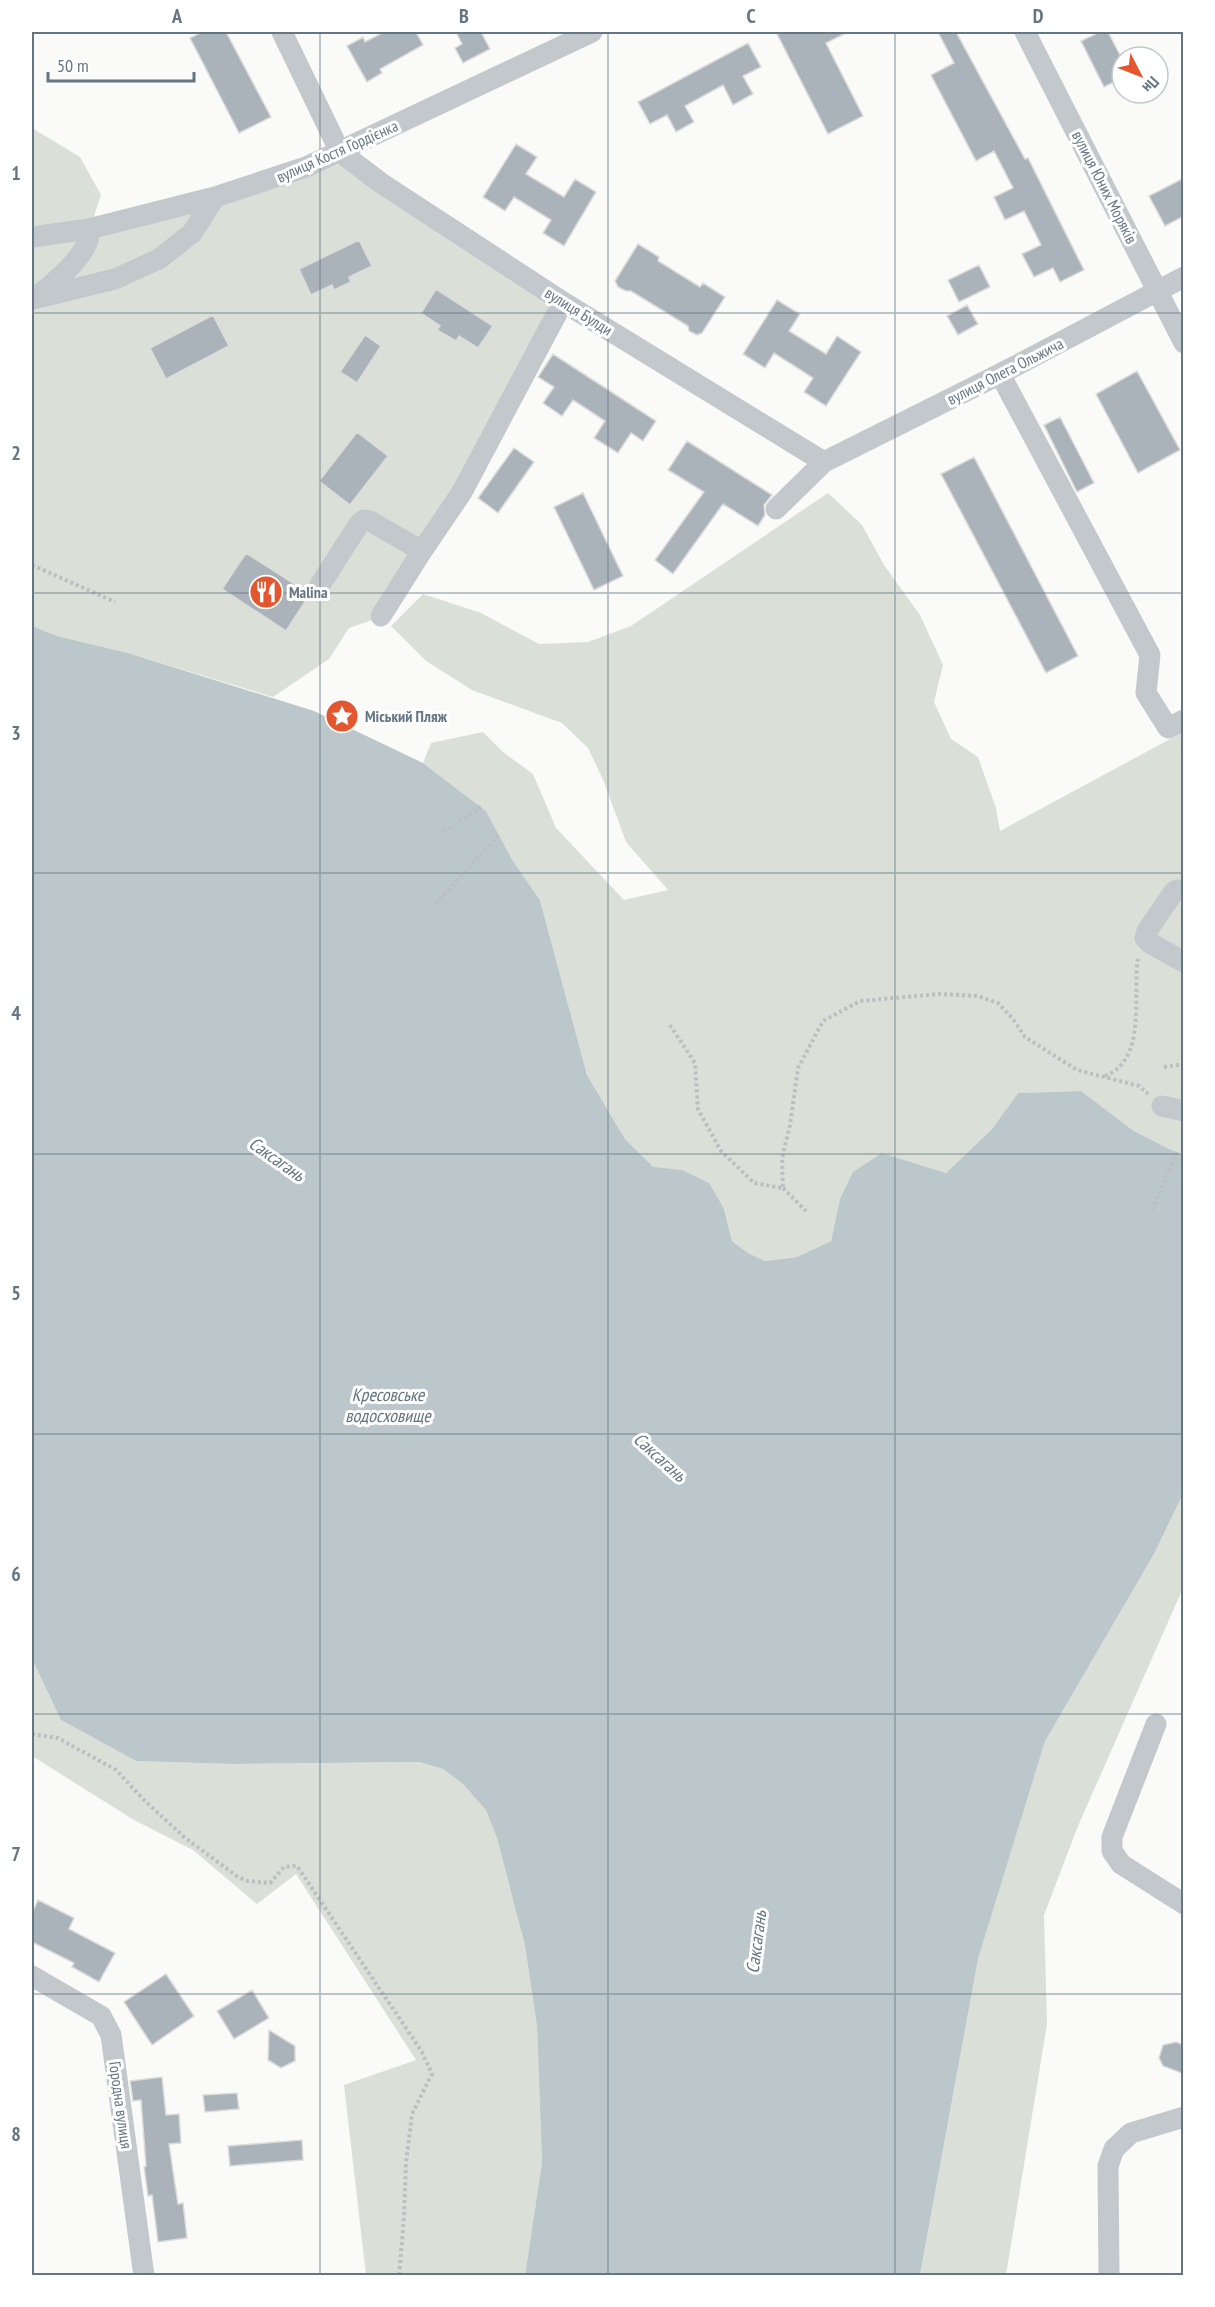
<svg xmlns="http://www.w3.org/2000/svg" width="1215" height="2307" viewBox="0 0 1215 2307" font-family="'PT Sans Narrow',sans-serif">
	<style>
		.green { fill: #dadfd7 }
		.water { fill: #bbc7cb }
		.building { fill: #aab3b9; stroke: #dcdcda; stroke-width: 1.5 }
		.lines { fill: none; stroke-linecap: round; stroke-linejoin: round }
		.path { stroke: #bbbfc2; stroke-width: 4; stroke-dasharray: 3 3; stroke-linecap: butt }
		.minor { stroke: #c3c8cc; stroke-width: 21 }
		.grid { fill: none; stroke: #657683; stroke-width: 1.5; stroke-opacity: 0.55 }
		.labels { text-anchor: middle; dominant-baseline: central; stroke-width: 6; stroke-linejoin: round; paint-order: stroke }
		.street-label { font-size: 16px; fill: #657683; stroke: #fff }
		.poi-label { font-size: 16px; font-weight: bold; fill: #657683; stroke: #fff; text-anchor: start }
		.water-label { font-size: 18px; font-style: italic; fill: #60757c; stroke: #fff }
		.neatline { fill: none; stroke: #657683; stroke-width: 2 }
		.grid-label { font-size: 20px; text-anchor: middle; font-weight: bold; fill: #657683 }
	</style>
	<rect width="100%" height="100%" fill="#fafaf8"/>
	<path class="green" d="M32,128L80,157L101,195L90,228L340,152L563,302L375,619L349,628L329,659L273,697L128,653L57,636L32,626Z
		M828,493L862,525L884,565L920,615L943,665L934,702L951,739L978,757L996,808L1000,831L1183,732V1156L1134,1131L1081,1091L1018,1093L992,1129L946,1173L882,1153L840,1199L831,1241L797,1257L765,1261L748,1253L732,1241L724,1209L682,1170L653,1168L625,1139L587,1075L540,900L513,861L486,811L423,763L431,743L483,732L503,752L533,774L556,828L624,900L668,890L626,842L604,782L588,748L562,723L472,690L426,661L391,626L423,594L481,613L539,644L588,642L631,626Z
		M1183,1494V1588L1078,1826L1044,1915L1047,2024L1006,2275L920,2276L978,1958L1045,1740L1154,1554Z
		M32,1659L61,1720L136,1761L231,1764L419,1762L443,1769L464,1785L486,1809L497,1838L525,1946L537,2026L542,2164L525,2275H366L344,2085L416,2060L296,1874L257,1904L193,1850L134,1820L32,1756Z"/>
	<path class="water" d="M32,626L57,636L128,653L314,711L423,763L486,811L513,861L540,900L587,1075L625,1139L653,1167L682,1170L709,1183L724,1209L732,1241L748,1253L765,1261L797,1257L831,1241L840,1199L853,1172L882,1153L946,1173L992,1129L1018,1093L1081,1091L1134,1131L1183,1156V1494L1154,1554L1045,1741L978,1959L920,2275H525L542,2163L537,2026L525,1946L497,1838L486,1810L464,1785L443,1769L419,1762L231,1764L136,1761L61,1720L32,1659Z"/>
	<path class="building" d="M202,32H226L271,117L239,133L190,38Z
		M384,32H416L423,45L380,69L382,73L367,82L347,46L363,37L365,42Z
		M456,32H481L490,49L463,63L455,48L462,44Z
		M776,32H848L826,43L863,116L828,134Z
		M938,32H956L1025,159L1028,158L1084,270L1060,282L1053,268L1034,277L1022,254L1041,245L1024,211L1005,220L994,197L1013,188L994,151L976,161L931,75L954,63Z
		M1100,32H1108L1122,59V78L1104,87L1081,41Z
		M748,43L761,67L743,76L753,94L733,105L723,85L685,106L694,122L676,132L667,115L650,124L638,102Z
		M516,144L537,157L526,174L564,197L575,179L596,192L564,246L543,233L551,220L514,197L505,211L483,197Z
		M1184,178V216L1165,226L1149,196Z
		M359,240L372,266L349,277L351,282L334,290L332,285L311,295L299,269Z
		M638,244L659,257L658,261L700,287L703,283L725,297L702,333L697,335L689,331L688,326L631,291H626L618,287L615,281Z
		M979,265L990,287L959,302L948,280Z
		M436,289L493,326L478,348L459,336L456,341L437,330L440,326L421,313Z
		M777,300L800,314L789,331L826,354L837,336L861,352L826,406L804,392L813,378L774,353L765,368L743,354Z
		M967,305L978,324L958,335L947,316Z
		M213,315L229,346L166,379L150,348Z
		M365,335L381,346L357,383L340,372Z
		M553,354L656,421L643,441L631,433L618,453L594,438L605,421L573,400L562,416L543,403L554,387L538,377Z
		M1137,371L1180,450L1138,473L1096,394Z
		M1060,417L1094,483L1077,492L1044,425Z
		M357,432L388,456L350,505L319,481Z
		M687,441L772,495L764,505L765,515L758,526L723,504L673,574L655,560L704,492L668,470Z
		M514,448L534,462L498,513L478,498Z
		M974,457L1078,656L1046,673L941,474Z
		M583,493L623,576L594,590L554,507Z
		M246,553L310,594L286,631L222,589Z
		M38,1900L74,1918L69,1929L115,1953L99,1982L72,1967L74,1963L32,1942V1913Z
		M166,1974L194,2016L152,2045L124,2002Z
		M252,1990L269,2018L234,2039L217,2011Z
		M269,2030L295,2046V2061L281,2068L268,2060Z
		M1176,2042L1184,2045V2074L1163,2066L1159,2058L1163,2045Z
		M162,2077L166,2115L179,2114L181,2143L169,2144L178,2204L183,2203L187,2238L158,2242L152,2195L148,2196L144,2167L146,2166L141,2100L133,2101L130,2081Z
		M237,2093L239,2109L205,2112L203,2095Z
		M302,2140L303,2160L230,2166L228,2146Z"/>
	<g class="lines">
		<path class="path" d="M32,565L115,602
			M444,832L481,807
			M436,904L499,834
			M670,1025L695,1063L698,1109L721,1151L754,1183L783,1188L782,1158L790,1125L798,1068L823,1021L860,1001L939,994L978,996L998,1003L1013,1019L1025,1037L1077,1070L1139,1086L1148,1094
			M1164,1067L1184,1064
			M1105,1076C1148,1059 1132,994 1138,958
			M783,1188L806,1211
			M1152,1210L1177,1152
			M32,1734L58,1738L116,1770L145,1801L184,1837L238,1877L248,1881L270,1883L284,1867L297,1866L422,2052L432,2074L412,2114L406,2163L404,2217L399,2276"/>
		<path class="minor" d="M282,32L340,152L381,183L563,302L824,462
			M1025,32L1184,343
			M32,237L89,229L215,197L306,167L592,32
			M36,297C52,285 79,262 87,243C89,239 89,233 89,229
			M33,299L115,279L159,259L192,233L215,197
			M1000,374L1150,655L1146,693L1168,728L1184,720
			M776,509L824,462L1000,374L1184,277
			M320,585L359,524L364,520L370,521L422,551
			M381,616L422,551L462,492L563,302
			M1184,891L1177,890L1173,893L1147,931L1145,938L1150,943L1184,962
			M1162,1106L1184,1111
			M1156,1724L1112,1837V1851L1121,1864L1184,1904
			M32,1976L101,2016L111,2035L144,2276
			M1109,2276L1108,2166L1114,2149L1131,2133L1184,2117"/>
	</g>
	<path class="grid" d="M320,32V2276M608,32V2276M895,32V2276M32,313H1184M32,593H1184M32,873H1184M32,1154H1184M32,1434H1184M32,1714H1184M32,1994H1184"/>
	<defs>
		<symbol id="restaurant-disc" viewBox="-11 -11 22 22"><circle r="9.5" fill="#e4572e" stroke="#fff"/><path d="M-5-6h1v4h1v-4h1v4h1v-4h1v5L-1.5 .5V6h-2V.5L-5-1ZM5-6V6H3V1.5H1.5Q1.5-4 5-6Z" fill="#fff"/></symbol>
		<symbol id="sight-disc" viewBox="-11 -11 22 22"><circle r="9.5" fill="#e4572e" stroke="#fff"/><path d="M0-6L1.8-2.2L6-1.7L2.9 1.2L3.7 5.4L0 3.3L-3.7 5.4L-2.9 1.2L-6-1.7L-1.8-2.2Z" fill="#fff"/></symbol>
	</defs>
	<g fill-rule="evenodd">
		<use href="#restaurant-disc" x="247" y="573" width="38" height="38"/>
		<use href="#sight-disc" x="323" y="697" width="38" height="38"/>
	</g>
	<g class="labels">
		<g class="street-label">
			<text transform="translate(337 151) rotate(-24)">вулиця Костя Гордієнка</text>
			<text transform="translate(1105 187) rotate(63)">вулиця Юних Моряків</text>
			<text transform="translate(579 311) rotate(32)">вулиця Булди</text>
			<text transform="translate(1005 371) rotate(-27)">вулиця Олега Ольжича</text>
			<text transform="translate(121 2105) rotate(82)">Городна вулиця</text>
		</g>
		<g class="poi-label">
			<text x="289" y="592">Malina</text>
			<text x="365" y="716">Міський Пляж</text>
		</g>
		<g class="water-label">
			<text transform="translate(277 1159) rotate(35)">Саксагань</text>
			<text x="388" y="1394">Кресовське<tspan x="388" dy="21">водосховище</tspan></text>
			<text transform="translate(660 1457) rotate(42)">Саксагань</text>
			<text transform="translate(756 1942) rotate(-83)">Саксагань</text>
		</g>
	</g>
	<rect width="1215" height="2307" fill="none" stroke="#ffffff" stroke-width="66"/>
	<g transform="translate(1140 75) rotate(132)"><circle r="28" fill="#ffffff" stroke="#c1c8cd" stroke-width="1.5"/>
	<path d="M0-4.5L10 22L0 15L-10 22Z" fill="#e4572e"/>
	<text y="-9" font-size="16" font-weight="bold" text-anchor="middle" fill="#657683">Пн</text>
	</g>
	<path d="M48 72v9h146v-9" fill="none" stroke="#657683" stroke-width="3"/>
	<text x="57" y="72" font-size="18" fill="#657683" stroke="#ffffff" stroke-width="4.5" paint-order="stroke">50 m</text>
	<rect x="33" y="33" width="1149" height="2241" class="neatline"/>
	<g class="grid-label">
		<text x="177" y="23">A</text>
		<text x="464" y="23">B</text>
		<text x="751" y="23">C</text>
		<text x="1038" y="23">D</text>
		<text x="16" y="180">1</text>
		<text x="16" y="460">2</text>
		<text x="16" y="740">3</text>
		<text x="16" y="1020">4</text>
		<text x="16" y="1300">5</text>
		<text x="16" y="1581">6</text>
		<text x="16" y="1861">7</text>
		<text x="16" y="2141">8</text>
	</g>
</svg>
